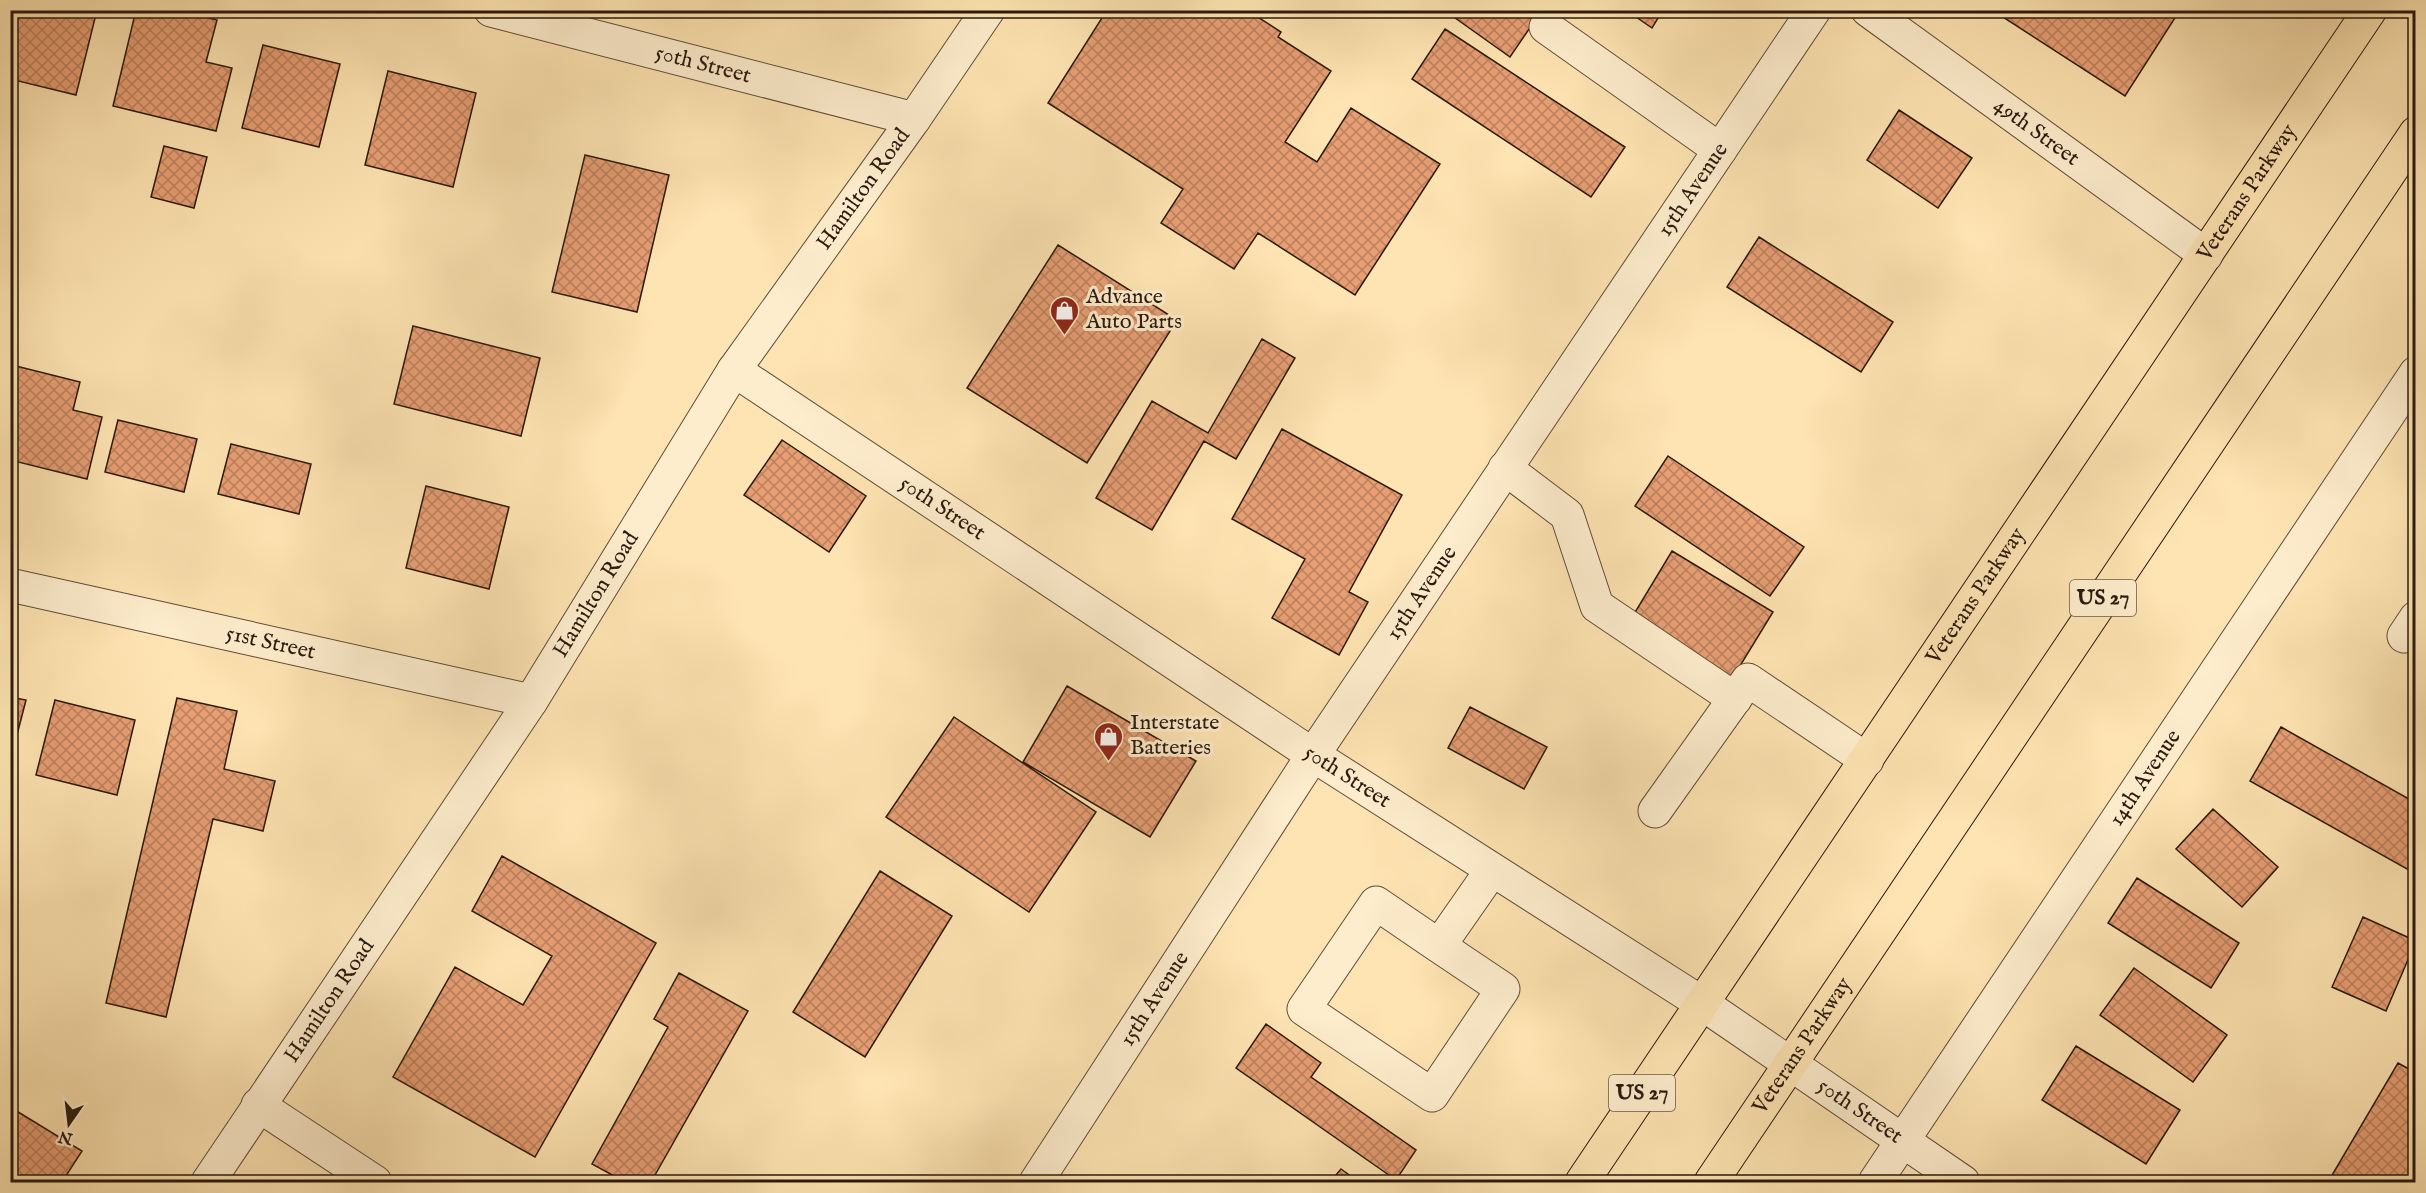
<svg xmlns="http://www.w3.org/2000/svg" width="2426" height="1193" viewBox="0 0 2426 1193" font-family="'IM FELL English',serif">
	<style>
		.building { fill: url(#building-cross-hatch); stroke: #2a190e; stroke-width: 1.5 }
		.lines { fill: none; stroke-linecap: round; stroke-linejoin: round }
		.minor-casing { stroke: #5f4c37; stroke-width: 35 }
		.major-casing { stroke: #2a190e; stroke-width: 35 }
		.minor { stroke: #feedcd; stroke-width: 33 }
		.major { stroke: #fee4b2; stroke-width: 33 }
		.labels { text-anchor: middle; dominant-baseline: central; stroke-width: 6; stroke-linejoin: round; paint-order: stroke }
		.shield { fill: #feedcd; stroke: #6a5947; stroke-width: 1.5 }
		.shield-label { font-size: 21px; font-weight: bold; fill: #2a190e }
		.street-label { font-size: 22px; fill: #2a190e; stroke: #feedcd }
		.poi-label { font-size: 22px; fill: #2a190e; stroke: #feedcd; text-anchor: start }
	</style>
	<defs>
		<pattern id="building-cross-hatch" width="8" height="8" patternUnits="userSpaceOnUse" patternTransform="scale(1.5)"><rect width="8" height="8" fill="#e79e73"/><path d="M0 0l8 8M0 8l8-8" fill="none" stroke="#bb805d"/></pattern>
	</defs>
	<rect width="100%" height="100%" fill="#fee4b2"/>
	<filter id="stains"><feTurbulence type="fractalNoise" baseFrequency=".00333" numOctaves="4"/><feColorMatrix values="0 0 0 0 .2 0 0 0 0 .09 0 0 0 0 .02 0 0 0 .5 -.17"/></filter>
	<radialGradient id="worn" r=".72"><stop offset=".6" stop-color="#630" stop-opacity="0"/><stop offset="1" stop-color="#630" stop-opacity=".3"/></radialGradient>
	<path class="building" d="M12,10H97L76,95L10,79Z
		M136,10H178L217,20L206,62L232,68L216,131L113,106Z
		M1107,10H1247L1281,32L1278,37L1331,71L1285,142L1317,162L1351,108L1440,164L1355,295L1258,233L1234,269L1161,223L1183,189L1048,103Z
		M1444,10H1542L1510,57Z
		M1626,10H1663L1652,28Z
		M1992,10H2180L2125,96Z
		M1445,29L1625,147L1591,197L1412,79Z
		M263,45L340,64L319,147L242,128Z
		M388,71L476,93L453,187L365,165Z
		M1899,110L1972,158L1938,208L1867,160Z
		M164,146L207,157L194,208L151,197Z
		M585,155L669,175L637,312L552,292Z
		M1759,237L1893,322L1861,372L1727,287Z
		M1058,245L1177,320L1087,463L967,388Z
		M413,326L540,358L521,436L394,404Z
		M1262,339L1295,358L1236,459L1204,441L1152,530L1096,498L1152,401L1208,433Z
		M12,365L80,382L73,410L102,417L87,479L10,460Z
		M118,420L197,439L184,492L105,472Z
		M1282,429L1402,495L1349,592L1368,602L1339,655L1272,618L1305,559L1232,519Z
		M782,440L866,496L829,552L744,495Z
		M231,444L311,464L299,514L218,494Z
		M1668,456L1804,547L1770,596L1635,506Z
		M426,486L509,507L489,589L406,568Z
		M1672,551L1773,612L1732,679L1631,619Z
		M1067,686L1196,761L1150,837L1023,762Z
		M10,697L26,700L11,758L10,757Z
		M177,698L237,711L224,769L275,781L263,831L213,819L166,1017L106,1003Z
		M55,700L135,720L117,795L36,775Z
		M1470,707L1547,747L1524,789L1448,748Z
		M954,717L1096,812L1029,912L886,817Z
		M2281,727L2416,803V874L2250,781Z
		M2213,809L2278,867L2242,907L2176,849Z
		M502,856L656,943L535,1157L393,1077L455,967L523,1005L552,956L472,911Z
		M880,871L952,916L865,1057L793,1012Z
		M2137,878L2239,943L2211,988L2108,923Z
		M2363,917L2416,941L2386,1011L2332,987Z
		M2134,968L2227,1035L2193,1082L2100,1015Z
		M679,973L748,1011L651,1182H625L592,1164L668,1027L654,1019Z
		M1266,1024L1321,1063L1311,1077L1416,1150L1396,1180L1236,1068Z
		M2076,1046L2180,1110L2146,1164L2042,1100Z
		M2398,1063L2416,1073V1175L2411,1182H2328Z
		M10,1107L82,1151L62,1182H10Z
		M1341,1169L1359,1182H1330Z"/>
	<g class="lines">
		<defs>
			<g id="minor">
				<path id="s1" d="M491,10L914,119"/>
				<path id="s2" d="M1868,10L2206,255"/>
				<path d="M1546,27L1720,150"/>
				<path id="s3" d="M734,370L1313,755L1703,1004L1963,1182"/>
				<path d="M1505,468L1567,515L1597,606L1735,699"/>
				<path id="s4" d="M10,585L531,701"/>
				<path d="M2404,636L2416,618"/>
				<path d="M1655,811L1748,680L1867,760"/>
				<path d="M1439,946L1503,989L1432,1095L1304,1009L1376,903L1439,946L1492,870"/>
				<path d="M258,1105L375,1182"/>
				<path id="s5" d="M208,1182L531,701L734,370L914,119L988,10"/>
				<path id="s6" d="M1036,1182L1313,755L1814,10"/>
				<path id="s7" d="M1875,1182L2416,373"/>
			</g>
			<g id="major">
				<path id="s8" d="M1582,1182L2370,10"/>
				<path id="s9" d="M1711,1182L2416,133"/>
			</g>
		</defs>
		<use href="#minor" class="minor-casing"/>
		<use href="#major" class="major-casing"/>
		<use href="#minor" class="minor"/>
		<use href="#major" class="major"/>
	</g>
	<defs>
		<symbol id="shop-pin" viewBox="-11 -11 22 30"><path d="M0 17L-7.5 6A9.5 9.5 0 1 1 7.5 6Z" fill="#8f2418" stroke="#feedcd"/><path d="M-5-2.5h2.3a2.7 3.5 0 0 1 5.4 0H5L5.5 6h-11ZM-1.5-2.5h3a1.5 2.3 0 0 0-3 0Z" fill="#fff"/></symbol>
	</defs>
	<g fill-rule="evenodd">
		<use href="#shop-pin" x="1048" y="294" width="33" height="45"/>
		<use href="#shop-pin" x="1092" y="720" width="33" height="45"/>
	</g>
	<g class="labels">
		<g class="shield">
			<rect x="2070" y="580" width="66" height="36" rx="4.5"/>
			<rect x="1609" y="1075" width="66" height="36" rx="4.5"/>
		</g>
		<g class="shield-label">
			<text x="2103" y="598">US 27</text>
			<text x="1642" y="1093">US 27</text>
		</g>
		<g class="street-label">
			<text stroke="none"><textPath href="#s1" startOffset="219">50th Street</textPath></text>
			<text stroke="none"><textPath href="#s2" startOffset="208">49th Street</textPath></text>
			<text stroke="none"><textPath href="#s5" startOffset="1190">Hamilton Road</textPath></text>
			<text stroke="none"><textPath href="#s6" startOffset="1190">15th Avenue</textPath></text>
			<text stroke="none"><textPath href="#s8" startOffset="1192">Veterans Parkway</textPath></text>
			<text stroke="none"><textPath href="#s3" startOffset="250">50th Street</textPath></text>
			<text stroke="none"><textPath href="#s6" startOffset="704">15th Avenue</textPath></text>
			<text stroke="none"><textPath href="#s5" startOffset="704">Hamilton Road</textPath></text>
			<text stroke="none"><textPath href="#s8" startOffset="706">Veterans Parkway</textPath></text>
			<text stroke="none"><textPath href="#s4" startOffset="267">51st Street</textPath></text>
			<text stroke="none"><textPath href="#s3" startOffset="736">50th Street</textPath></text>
			<text stroke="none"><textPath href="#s7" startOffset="486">14th Avenue</textPath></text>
			<text stroke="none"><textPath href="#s6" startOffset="218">15th Avenue</textPath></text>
			<text stroke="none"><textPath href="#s5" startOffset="218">Hamilton Road</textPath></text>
			<text stroke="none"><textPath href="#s9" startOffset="164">Veterans Parkway</textPath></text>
			<text stroke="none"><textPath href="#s3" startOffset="1348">50th Street</textPath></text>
		</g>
		<g class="poi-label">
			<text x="1086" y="297">Advance<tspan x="1086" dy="25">Auto Parts</tspan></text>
			<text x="1130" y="723">Interstate<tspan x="1130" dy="25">Batteries</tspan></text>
		</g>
	</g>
	<rect width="2426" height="1193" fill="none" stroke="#fee4b2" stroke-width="36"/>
	<rect x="12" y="12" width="2402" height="1169" fill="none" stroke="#2a190e" stroke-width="3"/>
	<rect x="18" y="18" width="2390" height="1157" fill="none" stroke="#2a190e" stroke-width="1.5"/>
	<g transform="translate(69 1124) rotate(194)" stroke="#feedcd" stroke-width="4.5" paint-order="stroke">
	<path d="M0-4.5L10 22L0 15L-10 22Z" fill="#2a190e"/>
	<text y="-9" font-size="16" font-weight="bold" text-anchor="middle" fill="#2a190e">N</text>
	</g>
	<rect width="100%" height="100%" filter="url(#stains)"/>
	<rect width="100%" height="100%" fill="url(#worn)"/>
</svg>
